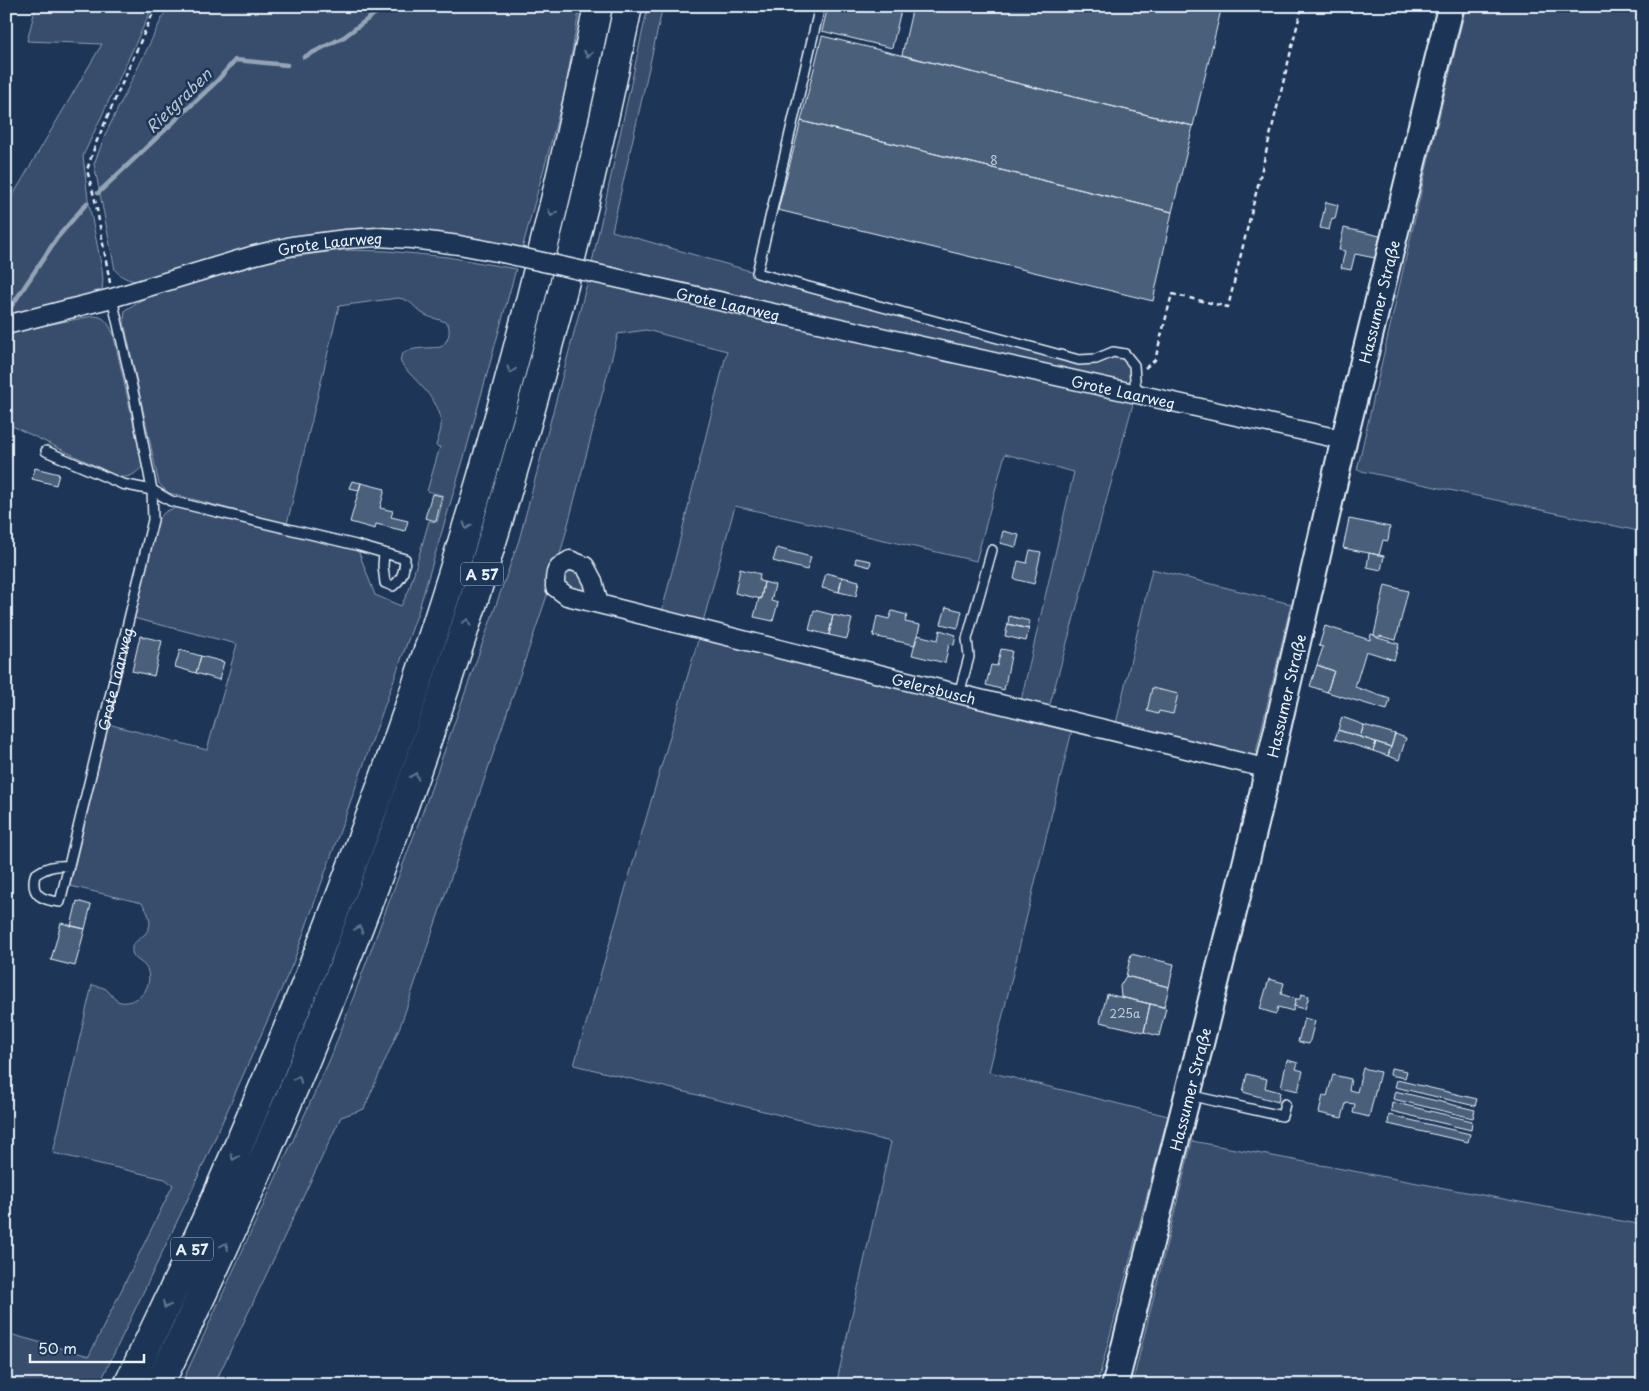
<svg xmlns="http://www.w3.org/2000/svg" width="1649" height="1391" viewBox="0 0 1649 1391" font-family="'Playpen Sans',sans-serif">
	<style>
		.green { fill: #374d6c; stroke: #909fb2; fill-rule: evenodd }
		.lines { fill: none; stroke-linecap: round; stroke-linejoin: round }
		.stream { stroke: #95a4b5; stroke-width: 4.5 }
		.building { fill: #495e7a; stroke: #e8f1f8 }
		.lane-casing { stroke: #e8f1f8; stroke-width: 12 }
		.street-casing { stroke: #e8f1f8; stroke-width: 21 }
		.secondary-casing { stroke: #e8f1f8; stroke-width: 29 }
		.highway-casing { stroke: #e8f1f8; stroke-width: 31 }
		.path { stroke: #e8f1f8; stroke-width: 2.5; stroke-dasharray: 5 4; stroke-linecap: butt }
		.lane { stroke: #1d3557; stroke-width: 9 }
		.street { stroke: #1d3557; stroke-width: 18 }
		.secondary { stroke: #1d3557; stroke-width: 25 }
		.highway { stroke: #1d3557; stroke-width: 28 }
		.street-bridge-casing { stroke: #e8f1f8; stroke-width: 21; stroke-linecap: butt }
		.street-bridge { stroke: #1d3557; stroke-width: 18 }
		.oneway { stroke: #64778f }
		.labels { text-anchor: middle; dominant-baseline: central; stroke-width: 5; stroke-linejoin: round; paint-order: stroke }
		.number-label { font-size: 12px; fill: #c0ccd8 }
		.shield { fill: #1d3557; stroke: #abb9c8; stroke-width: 1 }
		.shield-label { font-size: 14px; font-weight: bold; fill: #e8f1f8 }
		.street-label { font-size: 15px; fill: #e8f1f8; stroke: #1d3557 }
		.water-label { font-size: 16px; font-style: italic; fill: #b7c4d1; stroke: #1d3557 }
	</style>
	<rect width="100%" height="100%" fill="#1d3557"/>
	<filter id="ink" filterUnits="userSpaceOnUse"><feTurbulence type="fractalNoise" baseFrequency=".02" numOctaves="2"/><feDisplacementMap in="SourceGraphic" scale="10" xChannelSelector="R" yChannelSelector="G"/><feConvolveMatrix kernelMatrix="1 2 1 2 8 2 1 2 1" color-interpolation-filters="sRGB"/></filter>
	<g filter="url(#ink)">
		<path class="green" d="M36,6H153L83,156L88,199L102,269L103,280L102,290L95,295L6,316V207L102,44L27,41Z
			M168,6H580L565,91L522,249L477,239L402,229H351L296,237L146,282C132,281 124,280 115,270L94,164L106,133Z
			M648,6H663L612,231L757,273L1079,360L1113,352L1134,365L1136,393L1047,715L1074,722L989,1072L1168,1116L1097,1385H836L891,1142L574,1065L701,630L660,619L727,351L646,330L618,334L556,570L570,560L597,594L567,596L554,575L401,1024L364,1109L341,1117L214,1385H181L331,1057L426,803L519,540L590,272ZM1005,454L1074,472L1019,709L701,629L735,506L976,561Z
			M1466,6H1643V532L1357,470L1427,166Z
			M343,250L387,251L447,257L516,269L465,454L418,612L293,963L192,1190L99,1385H6V1333L89,1356L173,1185L165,1179L53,1153L92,985C96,986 103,987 106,989C112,994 113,1000 121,1002C125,1003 132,1001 136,999C146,994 152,981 147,969C143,961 130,959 132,948C132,944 136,942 139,939C155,928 151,917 142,903L70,886L108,724L207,750L237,644L133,618L156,523C162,513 168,508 180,508L358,550L375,595L401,606L409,590L429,521L437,522L444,496L427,491L440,447L436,446C438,438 442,430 441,422C440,399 414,381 401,363C396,345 429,349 441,347C448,341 451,333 448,324C442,319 433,319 425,315C413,308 413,300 398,298L339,306L287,524L169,493L159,484L124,322L125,310L148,296L220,275L283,258Z
			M93,316C105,316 108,323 113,333L143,466C135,474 131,478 119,477L6,423V333Z
			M1152,569L1291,604L1253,765L1114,732Z
			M1192,1141L1643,1225V1385H1132Z"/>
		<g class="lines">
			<path class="stream" d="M304,57L344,37L385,6
				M98,193L217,81L235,60L287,65
				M7,313L57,238L87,203"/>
		</g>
		<path class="building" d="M828,6H902L892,48L822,31Z
			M913,6H1222L1193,126L902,55Z
			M822,36L1193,126L1172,212L801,121Z
			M801,121L1172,212L1153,301L778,210Z
			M1326,202L1338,205L1335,219L1332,218L1329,230L1320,228Z
			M1344,228L1380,236L1375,258L1355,254L1351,270L1341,268L1345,251L1339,250Z
			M35,468L59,474L56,485L32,479Z
			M352,481L361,483L359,490L349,488Z
			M361,483L385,489L380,508L393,511L391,517L408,521L405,531L376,524L375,529L350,522Z
			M432,494L442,496L436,521L425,518Z
			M1349,519L1390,527L1388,541L1383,540L1379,555L1343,548Z
			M1003,531L1019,535L1016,547L1000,543Z
			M777,548L811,557L807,570L773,561Z
			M1030,550L1041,552L1034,584L1014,579L1018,561L1027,563Z
			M1369,553L1384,556L1381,570L1367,567Z
			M856,558L871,561L870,567L855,563Z
			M740,569L760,574L759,581L764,582L761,599L735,593Z
			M826,573L842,577L839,592L822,588Z
			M842,577L859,581L856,596L839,592Z
			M764,582L775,585L771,601L778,603L773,621L754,617L759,598L761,599Z
			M1385,585L1408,591L1396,640L1379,636L1378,638L1374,635Z
			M946,607L962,611L958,628L941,624Z
			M814,610L833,615L829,635L809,630Z
			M892,611L907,615L905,622L920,625L915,645L873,636L877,616L889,619Z
			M833,615L852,619L847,639L829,635Z
			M1009,616L1030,621L1028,629L1008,624Z
			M1008,624L1029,629L1026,641L1005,636Z
			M1325,626L1370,640L1371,634L1374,635L1378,638L1399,644L1394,660L1366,651L1355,687L1390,699L1387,710L1327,692L1334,671L1317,665L1323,647L1319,646Z
			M940,630L956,635L954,645L949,644L945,663L912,655L917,635L938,640Z
			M140,636L162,641L154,676L132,671Z
			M1001,649L1012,651L1004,690L986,685L991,665L997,666Z
			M180,650L201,656L196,673L175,667Z
			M201,656L224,662L219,680L196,673Z
			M1317,665L1334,671L1327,692L1310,686Z
			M1152,688L1178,694L1173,714L1159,711L1158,714L1147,711Z
			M1342,717L1364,725L1360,737L1338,730Z
			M1364,725L1395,734L1391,747L1360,737Z
			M1338,730L1376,742L1373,751L1335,739Z
			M1395,734L1406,738L1399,760L1388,756Z
			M1376,742L1391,747L1388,756L1373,751Z
			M77,901L91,905L85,929L71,926Z
			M61,923L85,929L75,966L51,960Z
			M1131,954L1174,964L1169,987L1126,976Z
			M1126,976L1169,987L1164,1007L1121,997L1120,986Z
			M1269,979L1284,983L1281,994L1296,999L1293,1011L1278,1007L1276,1014L1260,1009Z
			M1107,994L1150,1004L1144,1032L1100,1022Z
			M1301,994L1309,996L1305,1009L1294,1006L1296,999H1300Z
			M1150,1004L1166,1008L1159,1036L1144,1032Z
			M1304,1018L1315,1021L1309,1044L1298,1042Z
			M1287,1060L1298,1063L1296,1069L1303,1071L1298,1091L1281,1087Z
			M1363,1068L1380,1072L1369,1117L1353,1113L1355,1104L1346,1103L1342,1118L1319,1113L1323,1095L1327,1096L1333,1075L1351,1079L1349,1090L1357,1092Z
			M1391,1068L1407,1071L1405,1078L1390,1075Z
			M1247,1074L1267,1079L1265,1088L1280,1092L1278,1102L1243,1092Z
			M1397,1080L1477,1099L1475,1106L1395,1087Z
			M1395,1091L1475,1110L1473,1118L1393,1099Z
			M1392,1102L1472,1121L1471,1130L1391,1111Z
			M1389,1115L1470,1134L1468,1142L1388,1124Z"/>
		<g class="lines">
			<defs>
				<g id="lane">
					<path d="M820,6L757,273L1079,360L1096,359L1113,352L1125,354L1134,365L1136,393"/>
					<path d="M46,451L122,484L152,490L171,501L356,545L405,559C404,571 403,578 393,586L385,583L383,566L384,553"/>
					<path d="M959,694L969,657L967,639L992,550"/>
					<path id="s1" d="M69,866C55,865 46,867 35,875C30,896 43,900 60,902L153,520L152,490L135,400L112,298"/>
					<path d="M1188,1095L1282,1116L1285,1104"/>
				</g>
				<g id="street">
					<path id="s2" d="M611,277L1344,440"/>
					<path id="s3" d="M6,325L112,298L251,256L292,246L346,239L378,237L412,239L459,245L502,253"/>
					<path id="s4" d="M599,604L593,581L585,566L570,560C555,569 555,570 555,587L567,596L959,694L1269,769"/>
				</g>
				<g id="secondary">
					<path id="s5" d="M1115,1385L1256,822L1344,440L1451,6"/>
				</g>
				<path id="highway" d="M128,1385C159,1319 192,1253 221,1186C269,1076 315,965 357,852C460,578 539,294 598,6
					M159,1385C373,946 531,485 628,6"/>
			</defs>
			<use href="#lane" class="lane-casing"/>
			<use href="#street" class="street-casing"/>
			<use href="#secondary" class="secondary-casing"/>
			<use href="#highway" class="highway-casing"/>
			<path class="path" d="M110,283L96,204L87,170L96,143L156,6
				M1145,368L1155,360L1172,294L1228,307L1302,6"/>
			<use href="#lane" class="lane"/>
			<use href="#street" class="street"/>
			<use href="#secondary" class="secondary"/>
			<use href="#highway" class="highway"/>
			<defs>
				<path id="street-bridge" d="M502,253L611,277"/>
			</defs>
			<use href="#street-bridge" class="street-bridge-casing"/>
			<use href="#street-bridge" class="street-bridge"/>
		</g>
		<defs><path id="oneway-chevron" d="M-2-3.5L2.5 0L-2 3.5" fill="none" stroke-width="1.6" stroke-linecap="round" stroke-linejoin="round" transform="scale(1.25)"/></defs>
		<g class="oneway">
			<use href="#oneway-chevron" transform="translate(588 54) rotate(101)"/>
			<use href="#oneway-chevron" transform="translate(552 213) rotate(104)"/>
			<use href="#oneway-chevron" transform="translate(511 370) rotate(105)"/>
			<use href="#oneway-chevron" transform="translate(467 526) rotate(107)"/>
			<use href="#oneway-chevron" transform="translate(467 622) rotate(-72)"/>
			<use href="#oneway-chevron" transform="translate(415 776) rotate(-71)"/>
			<use href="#oneway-chevron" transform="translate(359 929) rotate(-69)"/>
			<use href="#oneway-chevron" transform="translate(298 1079) rotate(-68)"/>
			<use href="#oneway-chevron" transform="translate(234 1157) rotate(113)"/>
			<use href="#oneway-chevron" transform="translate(225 1246) rotate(-65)"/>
			<use href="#oneway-chevron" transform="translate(166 1305) rotate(116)"/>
		</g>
	</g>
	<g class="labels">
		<g class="number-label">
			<text x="994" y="160">8</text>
			<text x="1125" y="1013">225a</text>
		</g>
		<g class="shield">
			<rect x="461" y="562.5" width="42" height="23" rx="4"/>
			<rect x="171" y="1237.5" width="42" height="23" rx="4"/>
		</g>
		<g class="shield-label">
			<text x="482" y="574">A 57</text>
			<text x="192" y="1249">A 57</text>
		</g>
		<g class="street-label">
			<text stroke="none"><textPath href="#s3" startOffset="335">Grote Laarweg</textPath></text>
			<text stroke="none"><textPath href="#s5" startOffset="1115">Hassumer Straße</textPath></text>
			<text stroke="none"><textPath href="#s2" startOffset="120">Grote Laarweg</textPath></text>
			<text stroke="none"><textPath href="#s2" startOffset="525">Grote Laarweg</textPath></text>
			<text stroke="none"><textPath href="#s1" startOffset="310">Grote Laarweg</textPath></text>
			<text stroke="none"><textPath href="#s4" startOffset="484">Gelersbusch</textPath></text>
			<text stroke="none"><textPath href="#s5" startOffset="710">Hassumer Straße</textPath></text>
			<text stroke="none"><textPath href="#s5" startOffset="305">Hassumer Straße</textPath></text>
		</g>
		<g class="water-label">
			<text transform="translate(178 100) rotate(-44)">Rietgraben</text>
		</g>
	</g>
	<rect width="1649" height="1391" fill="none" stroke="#1d3557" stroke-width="25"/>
	<rect x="12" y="12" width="1624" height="1366" fill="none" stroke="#e8f1f8" stroke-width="2" filter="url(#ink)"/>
	<path d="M30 1354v8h114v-8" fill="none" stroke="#e8f1f8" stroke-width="2.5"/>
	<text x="38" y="1354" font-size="15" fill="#e8f1f8" stroke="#1d3557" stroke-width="4" paint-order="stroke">50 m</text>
</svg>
